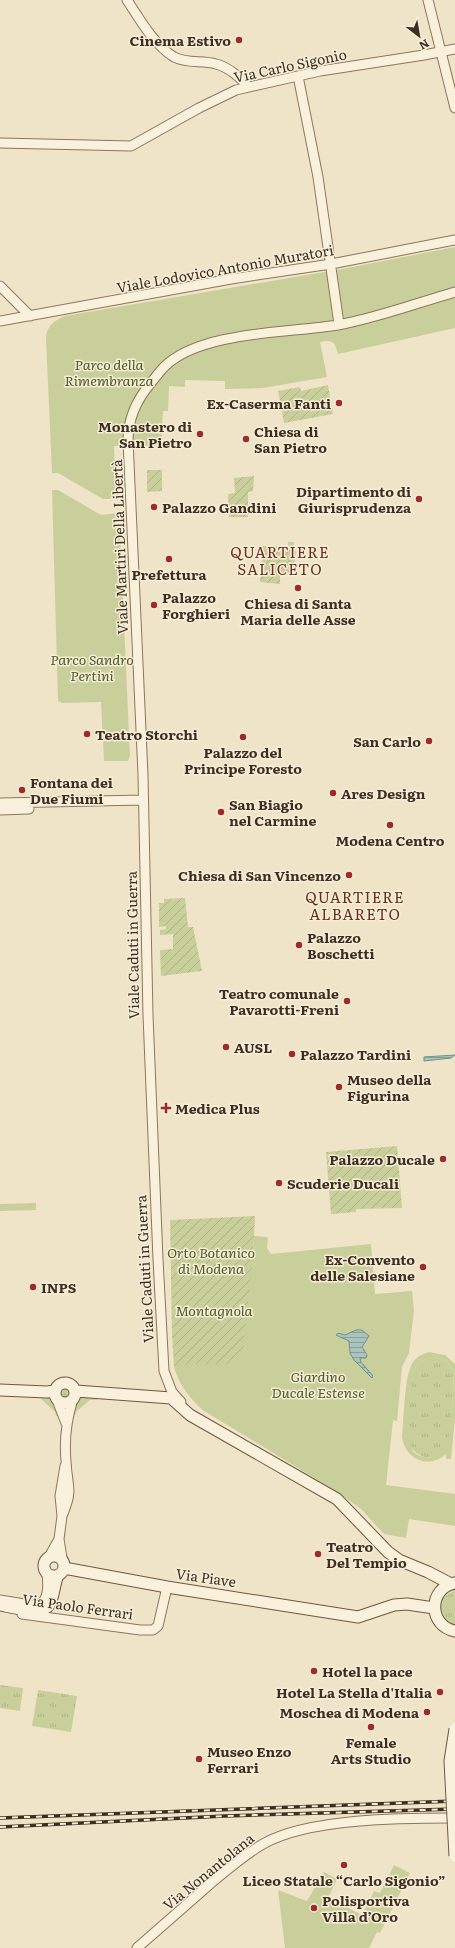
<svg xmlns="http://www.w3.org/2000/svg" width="455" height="1948" viewBox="0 0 455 1948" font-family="Literata,serif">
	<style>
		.grass { fill: url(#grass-tufts) }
		.park { fill: #c9cf9b; fill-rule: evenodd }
		.garden { fill: url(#garden-furrows) }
		.water { fill: url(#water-rules); stroke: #6f938a }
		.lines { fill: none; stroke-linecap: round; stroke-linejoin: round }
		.tertiary-casing { stroke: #8d765c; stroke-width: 11 }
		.secondary-casing { stroke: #6f573f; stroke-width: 13 }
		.tertiary { stroke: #faf1dc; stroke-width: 9 }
		.secondary { stroke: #faf1dc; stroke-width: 11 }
		.rail-casing { stroke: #3d2e20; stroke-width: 3.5 }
		.rail { stroke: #f7eed8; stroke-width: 2; stroke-dasharray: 6; stroke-linecap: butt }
		.secondary-bridge-casing { stroke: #6f573f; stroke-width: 13; stroke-linecap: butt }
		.secondary-bridge { stroke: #faf1dc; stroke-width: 11 }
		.poi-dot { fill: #9e2a2b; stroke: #f7eed8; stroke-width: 1.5 }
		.labels { text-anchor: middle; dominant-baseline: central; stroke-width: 3; stroke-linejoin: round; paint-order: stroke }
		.poi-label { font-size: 14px; font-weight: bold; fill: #3d2e20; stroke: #f7eed8; text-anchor: start }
		.street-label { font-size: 14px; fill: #3d2e20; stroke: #f7eed8 }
		.park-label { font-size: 14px; font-style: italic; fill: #4d5a26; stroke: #f7eed8 }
		.neighbourhood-label { font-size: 15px; letter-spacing: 1px; fill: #6b2e1e; stroke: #f7eed8 }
	</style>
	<defs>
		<pattern id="grass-tufts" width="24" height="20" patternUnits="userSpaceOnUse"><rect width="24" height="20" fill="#c9cf9b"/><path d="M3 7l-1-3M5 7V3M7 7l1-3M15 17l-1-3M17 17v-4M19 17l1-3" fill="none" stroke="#aeb285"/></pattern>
		<pattern id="garden-furrows" width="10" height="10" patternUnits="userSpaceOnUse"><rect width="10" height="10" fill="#c9cf9b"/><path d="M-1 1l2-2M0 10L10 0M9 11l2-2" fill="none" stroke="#aeb285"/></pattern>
		<pattern id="water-rules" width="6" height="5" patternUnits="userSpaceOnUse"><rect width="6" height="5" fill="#a9c4bc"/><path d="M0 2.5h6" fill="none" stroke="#8ba098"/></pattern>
	</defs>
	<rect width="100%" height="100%" fill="#f0e4c8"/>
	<path class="grass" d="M430,1357C443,1357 451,1362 454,1375C453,1391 452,1433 447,1446C439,1464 415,1459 408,1443C404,1431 411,1388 413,1373L417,1364Z
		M58 1392a7 7 0 1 1 14 0a7 7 0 1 1-14 0Z
		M455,1590V1625L445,1619L440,1608L444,1597Z
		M0,1685L23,1688L20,1711L0,1708Z
		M38,1690L77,1696L71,1732L32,1726Z"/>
	<path class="park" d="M455,247V328L338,354C335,342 333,339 320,342L327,377L263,388L225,389V381L185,380V387L169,386L168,411H163L161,446H114L116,496L109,499H103L58,473H52L46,338C47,325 54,321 65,316L342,269Z
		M52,490H58L101,515L119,513L130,756L128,761H104L101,702L62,703L58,701Z
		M36,1203V1210L0,1211V1204Z
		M254,1236L268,1237L267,1248L271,1254L371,1244L375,1294L412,1291L414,1310L409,1353L402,1367L397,1421L393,1420L386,1485L455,1494V1526L409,1519L406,1538L384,1534L361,1509L339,1493L204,1411C190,1399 179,1385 174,1367L177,1365L253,1257Z
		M429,1352L445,1355L455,1364V1419L451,1459H446V1454C428,1470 405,1459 402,1437C404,1420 404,1374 413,1362C417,1356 423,1354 429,1352ZM430,1357C443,1357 451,1362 454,1375C453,1393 452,1429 447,1444C442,1459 424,1461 413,1452L407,1436L413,1373L417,1364Z
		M49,1394L58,1413V1416H56L55,1412L39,1397V1395Z
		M81,1397L98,1398L97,1400H90L77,1411L75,1415L73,1414L75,1404Z
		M394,1865L410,1873L380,1933L377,1932L369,1948H285L278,1890L307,1901L324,1872L337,1879L328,1898L362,1915L374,1891L380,1893Z"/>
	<path class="garden" d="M328,385L333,414L284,423L278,391L300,387L301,391Z
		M147,470H162V491L147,492Z
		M254,476L253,491L248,492V517H229L228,494L235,493L234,478Z
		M288,542H294V551H296L293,575H280V584L260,582L263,546H288Z
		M185,898L188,927H193L202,971L161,976L160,950L173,949V934L160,935V930L166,929V926L159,927V903H164V899Z
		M397,1146L402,1208L356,1209V1212L331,1214L326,1152Z
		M255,1216L253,1257L243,1352C231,1375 193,1357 174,1367L172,1336L170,1220Z"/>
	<path class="water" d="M455,1055L451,1058L424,1061V1057Z
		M356,1330H362L369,1336L362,1347L367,1355L366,1358H360L361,1362L373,1376L372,1378L354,1360L350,1353L349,1341L336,1335L338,1333L345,1335Z"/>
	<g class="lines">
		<defs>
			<path id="tertiary" d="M127,0C139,18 154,45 174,57C187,64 202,60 216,64C229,67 240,78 249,87
				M428,0L455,108
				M298,76L318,177L339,324
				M0,143L131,146L199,108L236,90L320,71L424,55L455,49
				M0,286L30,316
				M0,321L231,279L331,264L455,240
				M0,803L143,800
				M0,810L29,809
				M57,1400L66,1423
				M181,1402L172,1392L164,1371L158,1259L148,1015L143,775L128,440C128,418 136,401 150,384C155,378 160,371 165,366C202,331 289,333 338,325C377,318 417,303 455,292
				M62,1516C74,1488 67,1488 66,1461C64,1439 66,1421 73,1399
				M49,1557L59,1539
				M62,1558L59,1539L62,1516L60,1496L65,1466
				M0,1600L37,1606C50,1601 48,1584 47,1573
				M22,1614L140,1630H153L158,1626L167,1587
				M137,1948C161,1927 186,1905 210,1884C227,1870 244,1855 263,1844C308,1818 404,1818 455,1818"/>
			<path id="secondary" d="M55 1393a10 10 0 1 1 20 0a10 10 0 1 1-20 0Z
				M0,1390L47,1392L55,1391
				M76,1391L171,1398L190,1415L337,1499L388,1552L399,1560L428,1572L451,1584
				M44 1566a10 10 0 1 1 20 0a10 10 0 1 1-20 0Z
				M64,1568L167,1587L358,1617L394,1605L407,1604L434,1608
				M455,1583C428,1588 428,1626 455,1631
				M0,1605C11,1607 43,1616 49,1605C54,1597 54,1584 58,1575"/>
		</defs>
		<use href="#tertiary" class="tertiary-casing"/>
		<use href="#secondary" class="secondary-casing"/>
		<use href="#tertiary" class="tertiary"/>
		<use href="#secondary" class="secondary"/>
		<defs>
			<path id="rail" d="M0,1818L455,1801
				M0,1827L225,1816L455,1809"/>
		</defs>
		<use href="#rail" class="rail-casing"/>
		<use href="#rail" class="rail"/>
		<defs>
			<path id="secondary-bridge" d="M455,1729L450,1761L455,1856"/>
		</defs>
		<use href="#secondary-bridge" class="secondary-bridge-casing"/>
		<use href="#secondary-bridge" class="secondary-bridge"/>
	</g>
	<g class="poi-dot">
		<circle cx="239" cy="40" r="4"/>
		<circle cx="339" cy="403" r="4"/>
		<circle cx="200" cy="434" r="4"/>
		<circle cx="246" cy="439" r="4"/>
		<circle cx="419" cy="499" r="4"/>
		<circle cx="154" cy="507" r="4"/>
		<circle cx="169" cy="559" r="4"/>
		<circle cx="298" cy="588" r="4"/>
		<circle cx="154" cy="605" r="4"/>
		<circle cx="87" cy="734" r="4"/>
		<circle cx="243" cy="737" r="4"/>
		<circle cx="429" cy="741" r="4"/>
		<circle cx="22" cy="790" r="4"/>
		<circle cx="333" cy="793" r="4"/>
		<circle cx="221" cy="812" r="4"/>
		<circle cx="390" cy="825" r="4"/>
		<circle cx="349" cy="875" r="4"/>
		<circle cx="299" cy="945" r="4"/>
		<circle cx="347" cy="1001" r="4"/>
		<circle cx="226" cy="1047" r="4"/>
		<circle cx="292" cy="1054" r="4"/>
		<circle cx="339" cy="1087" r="4"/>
		<path d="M164 1102h4v4h4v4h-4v4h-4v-4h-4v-4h4z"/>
		<circle cx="443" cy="1159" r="4"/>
		<circle cx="279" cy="1183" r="4"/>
		<circle cx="423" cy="1267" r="4"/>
		<circle cx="33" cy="1287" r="4"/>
		<circle cx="318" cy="1554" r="4"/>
		<circle cx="314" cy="1671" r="4"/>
		<circle cx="440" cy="1692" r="4"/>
		<circle cx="427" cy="1712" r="4"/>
		<circle cx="371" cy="1727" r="4"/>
		<circle cx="199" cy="1759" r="4"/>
		<circle cx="344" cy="1865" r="4"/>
		<circle cx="314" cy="1908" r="4"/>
	</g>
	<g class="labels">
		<g class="poi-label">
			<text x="231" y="40" text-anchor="end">Cinema Estivo</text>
			<text x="331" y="403" text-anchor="end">Ex-Caserma Fanti</text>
			<text x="192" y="426" text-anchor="end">Monastero di<tspan x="192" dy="16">San Pietro</tspan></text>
			<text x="254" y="431">Chiesa di<tspan x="254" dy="16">San Pietro</tspan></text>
			<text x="411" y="491" text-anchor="end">Dipartimento di<tspan x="411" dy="16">Giurisprudenza</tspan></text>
			<text x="162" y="507">Palazzo Gandini</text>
			<text x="169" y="574" text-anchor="middle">Prefettura</text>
			<text x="162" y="597">Palazzo<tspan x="162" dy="16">Forghieri</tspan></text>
			<text x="298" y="603" text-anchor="middle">Chiesa di Santa<tspan x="298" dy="16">Maria delle Asse</tspan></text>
			<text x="95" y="734">Teatro Storchi</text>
			<text x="421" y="741" text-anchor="end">San Carlo</text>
			<text x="243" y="752" text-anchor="middle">Palazzo del<tspan x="243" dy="16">Principe Foresto</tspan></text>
			<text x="30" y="782">Fontana dei<tspan x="30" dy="16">Due Fiumi</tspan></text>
			<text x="341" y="793">Ares Design</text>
			<text x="229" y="804">San Biagio<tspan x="229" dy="16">nel Carmine</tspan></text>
			<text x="390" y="840" text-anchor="middle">Modena Centro</text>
			<text x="341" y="875" text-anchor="end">Chiesa di San Vincenzo</text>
			<text x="307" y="937">Palazzo<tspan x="307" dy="16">Boschetti</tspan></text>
			<text x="339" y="993" text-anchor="end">Teatro comunale<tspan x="339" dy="16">Pavarotti-Freni</tspan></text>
			<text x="234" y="1047">AUSL</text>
			<text x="300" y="1054">Palazzo Tardini</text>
			<text x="347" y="1079">Museo della<tspan x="347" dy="16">Figurina</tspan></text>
			<text x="175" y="1108">Medica Plus</text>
			<text x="435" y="1159" text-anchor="end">Palazzo Ducale</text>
			<text x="287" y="1183">Scuderie Ducali</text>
			<text x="415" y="1259" text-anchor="end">Ex-Convento<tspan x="415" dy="16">delle Salesiane</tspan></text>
			<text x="41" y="1287">INPS</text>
			<text x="326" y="1546">Teatro<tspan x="326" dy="16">Del Tempio</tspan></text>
			<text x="322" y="1671">Hotel la pace</text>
			<text x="432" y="1692" text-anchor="end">Hotel La Stella d'Italia</text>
			<text x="419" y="1712" text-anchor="end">Moschea di Modena</text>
			<text x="371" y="1742" text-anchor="middle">Female<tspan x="371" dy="16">Arts Studio</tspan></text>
			<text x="207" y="1751">Museo Enzo<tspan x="207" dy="16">Ferrari</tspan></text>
			<text x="344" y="1880" text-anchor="middle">Liceo Statale “Carlo Sigonio”</text>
			<text x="322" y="1900">Polisportiva<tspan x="322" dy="16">Villa d’Oro</tspan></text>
		</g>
		<g class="street-label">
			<text transform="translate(290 65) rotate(-12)">Via Carlo Sigonio</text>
			<text transform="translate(225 268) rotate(-10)">Viale Lodovico Antonio Muratori</text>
			<text transform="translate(119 547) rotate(-92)">Viale Martiri Della Libertà</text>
			<text transform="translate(132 945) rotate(-91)">Viale Caduti in Guerra</text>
			<text transform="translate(144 1269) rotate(-93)">Viale Caduti in Guerra</text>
			<text transform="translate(206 1577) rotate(8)">Via Piave</text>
			<text transform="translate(78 1606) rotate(8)">Via Paolo Ferrari</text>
			<text transform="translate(208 1871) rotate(-39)">Via Nonantolana</text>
		</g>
		<g class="park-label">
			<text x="109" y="364">Parco della<tspan x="109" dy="16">Rimembranza</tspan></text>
			<text x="92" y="659">Parco Sandro<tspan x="92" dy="16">Pertini</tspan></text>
			<text x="211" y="1252">Orto Botanico<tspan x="211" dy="16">di Modena</tspan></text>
			<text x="214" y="1310">Montagnola</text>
			<text x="318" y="1376">Giardino<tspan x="318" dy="16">Ducale Estense</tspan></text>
		</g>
		<g class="neighbourhood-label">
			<text x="280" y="551">QUARTIERE<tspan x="280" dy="17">SALICETO</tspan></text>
			<text x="355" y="896">QUARTIERE<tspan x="355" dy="17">ALBARETO</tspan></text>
		</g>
	</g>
	<g transform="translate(419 36) rotate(149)" stroke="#f7eed8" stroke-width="3" paint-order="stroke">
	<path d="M0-3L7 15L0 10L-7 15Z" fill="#3d2e20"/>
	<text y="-6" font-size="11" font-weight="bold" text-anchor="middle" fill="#3d2e20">N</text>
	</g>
</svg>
